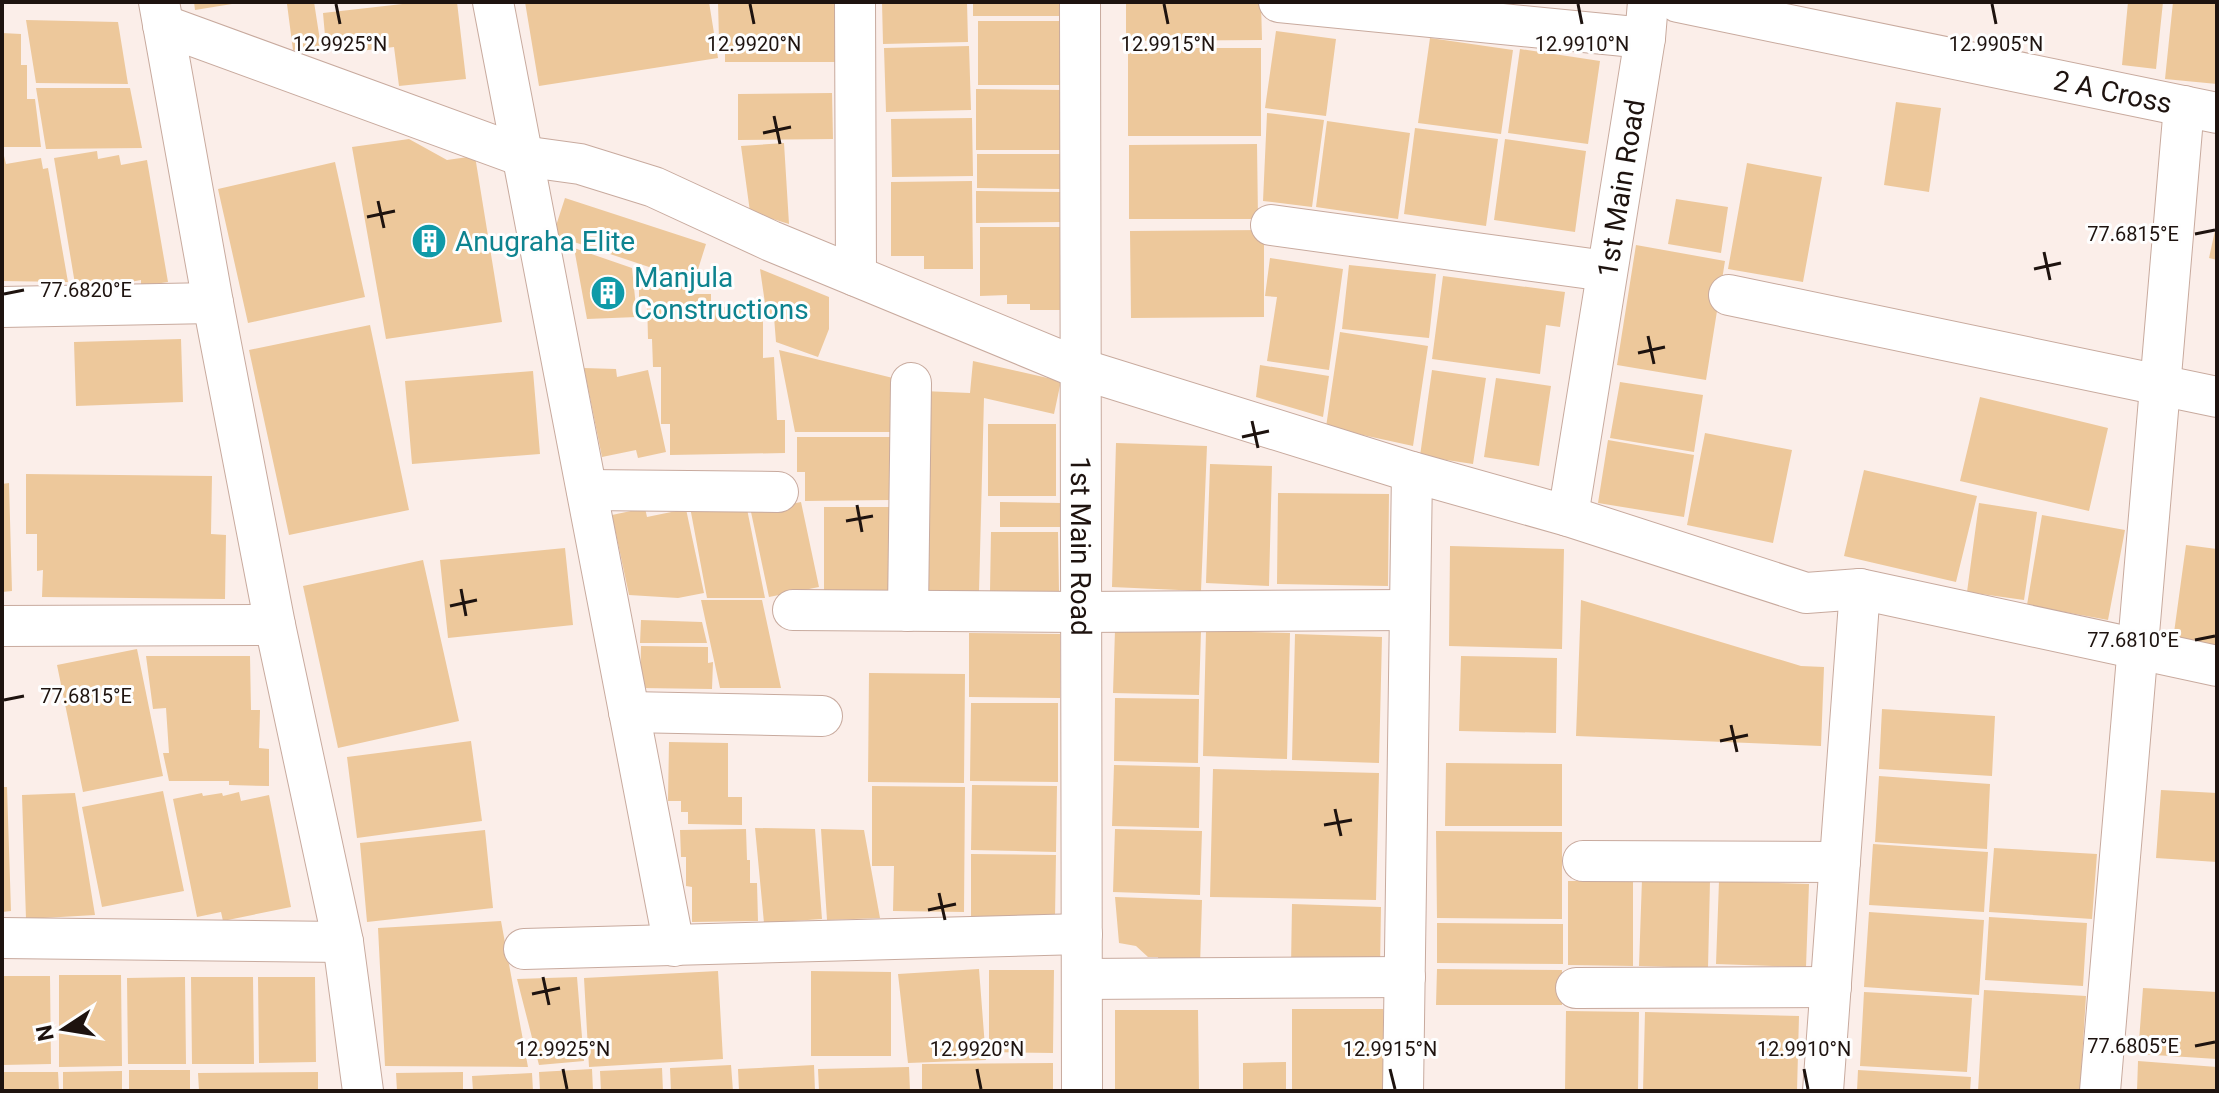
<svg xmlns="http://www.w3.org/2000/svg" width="2219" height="1093" viewBox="0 0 2219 1093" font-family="Roboto,sans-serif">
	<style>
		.building { fill: #edc89b }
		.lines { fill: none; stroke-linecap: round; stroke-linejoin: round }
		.minor-casing { stroke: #c8aa9e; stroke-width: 42 }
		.minor { stroke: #fff; stroke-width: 40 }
		.ticks { fill: none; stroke: #1e130f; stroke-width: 3 }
		.labels { text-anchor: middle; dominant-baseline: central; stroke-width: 6; stroke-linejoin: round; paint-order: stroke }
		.street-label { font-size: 28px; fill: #1e130f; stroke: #fefefe }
		.culture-label { font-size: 28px; fill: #0d838f; stroke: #fefefe; text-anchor: start }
		.ticks-label { font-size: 20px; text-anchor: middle; fill: #1e130f; stroke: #fefefe; stroke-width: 6; stroke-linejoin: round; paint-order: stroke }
	</style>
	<rect width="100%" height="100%" fill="#fbeee9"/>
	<path class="building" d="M194,2H232V4L195,10Z
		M302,2H314L321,47L293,50L287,4Z
		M420,2H457L466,79L399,86L394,47L360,51L359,43L326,47L323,13Z
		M525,2H709L718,58L539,86Z
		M718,2H840V62H725V41L719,40Z
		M882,2H967L968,42L883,44Z
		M973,2H1062V16H973Z
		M1126,2H1261L1262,40L1126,41Z
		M2128,2H2163L2156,69L2122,65Z
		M2173,2L2217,4V84L2165,79Z
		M26,20L118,22L128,84L36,83Z
		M978,21H1062L1061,85H978Z
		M1276,31L1336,39L1326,116L1265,108Z
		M2,33L21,34V65H27V99H35L41,147H2Z
		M1430,38L1513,50L1501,134L1418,123Z
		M969,46L971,110L886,112L884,48Z
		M1128,48H1261V136H1128Z
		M1520,49L1600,61L1588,144L1508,133Z
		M36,88H130L142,148L46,149Z
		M976,89L1064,90L1063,150H976Z
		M832,93L833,139L738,140V94Z
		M1896,102L1941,108L1929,192L1884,185Z
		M1267,113L1324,120L1312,207L1263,201Z
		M972,118L973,176L892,177L891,119Z
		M1327,121L1410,133L1398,219L1316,207Z
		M1415,128L1498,139L1486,226L1404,214Z
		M409,139L447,160L475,156L502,322L386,339L352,147Z
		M1505,139L1586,151L1575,232L1494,220Z
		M784,143L789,224L750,212L741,146Z
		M1257,144L1258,219H1129V145Z
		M97,151L98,159L119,155L121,165L147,160L168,282L141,286V280L103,287L102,279L75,284L54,158Z
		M977,154H1063V189L977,188Z
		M4,156L6,164L41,158L43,169L48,168L68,282L2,281V157Z
		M335,162L365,297L248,323L218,189Z
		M1747,163L1822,177L1803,282L1728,269Z
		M972,181L973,269H924V256H891V182Z
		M976,191L1061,192V222L976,223Z
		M565,198L706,244L694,282L553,235Z
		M1676,199L1728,207L1721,253L1668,244Z
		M2216,226L2217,227V260L2209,258Z
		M980,227H1064L1063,310H1030V304H1007V295L980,296Z
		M1264,230V317L1131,318L1130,231Z
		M1636,245L1725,261L1706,380L1617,365Z
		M574,248L632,268L637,317L587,319Z
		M1270,258L1343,269L1329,370L1267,361L1277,297L1265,296Z
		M1349,265L1436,274L1429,338L1342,329Z
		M760,269L829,297V329L818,357L776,342L774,317H767Z
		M639,274H660V282H677V287L695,286V294H711V303H722V307L746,306V311H763V358L774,357L777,420H785V453L670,455V424H661V367H653L652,339H648L647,299H639Z
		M1443,276L1565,292L1560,327L1546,325L1540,374L1432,359Z
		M370,325L409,510L289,535L249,350Z
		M1340,332L1428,346L1413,446L1326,427Z
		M181,339L183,402L76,406L74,342Z
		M779,350L897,379L894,432H795Z
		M973,361L1061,381L1054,414L984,398L979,592L918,590L923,391L970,393Z
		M1260,365L1329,376L1323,417L1256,397Z
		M584,368L616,369L617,377L648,370L666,452L638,458L636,450L602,457Z
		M1432,370L1486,378L1473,464L1420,456Z
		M533,371L540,454L412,464L405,381Z
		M1496,378L1551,386L1539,466L1484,457Z
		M1620,382L1703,395L1694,452L1610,438Z
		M1980,397L2108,428L2089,511L1960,481Z
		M988,424H1056V496H988Z
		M1705,433L1792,450L1773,543L1687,525Z
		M797,437H891V500L805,501V472H797Z
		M1608,440L1694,455L1684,517L1598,503Z
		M1116,443L1207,446L1201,591L1112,587Z
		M1210,464L1272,466L1269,586L1206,583Z
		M1864,470L1977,496L1956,582L1844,556Z
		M26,474L212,476L211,534L226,535L225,599L42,597L43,570L37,571V534H26Z
		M9,483L12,591L2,592V484Z
		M1278,493L1389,494L1388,586L1277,584Z
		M801,502L819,587L769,597L751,512Z
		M1000,502L1061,503L1062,527H1000Z
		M1979,503L2037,512L2024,600L1967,592Z
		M746,504L765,598H707L690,507Z
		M824,507H895V594H824Z
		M645,508L647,517L686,509L704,593L678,598L629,595L612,515Z
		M2042,515L2125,530L2108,620L2027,605Z
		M991,532H1058L1059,591H990Z
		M2186,545L2217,549V646L2173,640Z
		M1450,546L1564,549L1562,649L1449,646Z
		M565,548L573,625L448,638L440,560Z
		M423,560L459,721L338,748L303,586Z
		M701,600H762L781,688H720Z
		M1581,600L1801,666L1824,667L1821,746L1576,736Z
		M641,620L702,622L707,643H640Z
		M1115,630L1201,632L1199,695L1113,693Z
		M1206,631L1290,633L1287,759L1203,756Z
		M969,633L1060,634V698L969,697Z
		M1295,634L1382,637L1379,763L1292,760Z
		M641,646L708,647V663L713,662L712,689L640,688Z
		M137,649L163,776L83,792L57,665Z
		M146,656H250L251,710H260L259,748L269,749V786L229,785V781H169L163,753H169L166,708L153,709Z
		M1461,656L1557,658L1556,733L1459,731Z
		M869,673L965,674L964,783L868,782Z
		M1115,698L1199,699L1198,763L1114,761Z
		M971,703H1058V782L970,781Z
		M1882,709L1995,716L1992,776L1879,769Z
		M471,741L482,821L357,838L347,757Z
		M669,742L728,743V797H742V825L688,824V812H681V801H668Z
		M1446,763L1562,764V826H1445Z
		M1114,765L1200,767L1199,828L1112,826Z
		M1213,769L1379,773L1376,900L1210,897Z
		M1879,776L1990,784L1987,849L1875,842Z
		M972,785L1057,786L1056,852L971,850Z
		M872,786L965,787L964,912L893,911L894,866H872Z
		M2,787H7L11,911L2,912Z
		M2161,790L2217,793V862L2156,858Z
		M163,791L184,891L102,907L82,807Z
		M239,792L241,801L269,795L291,907L223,921L221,912L197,917L173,799L202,793L203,796L222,793L223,796Z
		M75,793L95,915L26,919L22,795Z
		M755,828L815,829L822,919L764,923Z
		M746,829L747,860H750V883H757L758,921L692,922V887L686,886V857H681L680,830Z
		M821,829L864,830L880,918L827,920Z
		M1115,829L1202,831L1200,895L1113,892Z
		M485,830L493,908L367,922L360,843Z
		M1436,831L1562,832V919L1437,918Z
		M1873,844L1988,852L1984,912L1869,905Z
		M1994,848L2097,854L2092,919L1989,912Z
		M971,854L1056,855L1055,918L971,917Z
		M1642,879L1710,881L1708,968L1639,966Z
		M1568,881H1633V966L1568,965Z
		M1719,881L1809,884L1806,967L1716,964Z
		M1115,897L1202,900L1200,966L1158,965V957H1148L1136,946L1119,943Z
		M1292,904L1381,907L1380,969L1291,967Z
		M1869,912L1984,920L1979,995L1864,987Z
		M1989,917L2087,923L2083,986L1985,980Z
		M501,921L528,1067L385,1066L378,928Z
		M1437,923L1563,924V964L1437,963Z
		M979,969L986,1060L908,1063L898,974Z
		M1437,969L1562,970V1005H1436Z
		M989,970H1054L1053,1053L989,1052Z
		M718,971L723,1059L589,1067L584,978Z
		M811,971L891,972V1056H811Z
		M59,975H121L122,1066L59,1067Z
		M2,976H50L51,1064L2,1065Z
		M185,977L186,1064H128L127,978Z
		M191,977H253L254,1064H192Z
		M258,977H315L316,1062L259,1063Z
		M577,977L584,1061L539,1065L517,979Z
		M2143,988L2217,992V1059L2138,1054Z
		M1984,990L2086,996L2080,1091H1978Z
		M1864,992L1972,998L1967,1072L1860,1066Z
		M1292,1009H1383V1091H1292Z
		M1115,1010H1198L1199,1091H1115Z
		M1566,1011L1639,1012L1638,1091H1565Z
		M1645,1012L1799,1016L1797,1091H1643Z
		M2138,1061L2217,1067V1091H2137Z
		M1286,1062V1091H1243V1063Z
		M1053,1063V1091H922V1064Z
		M731,1065L733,1091H671L670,1068Z
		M814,1065L815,1091H739L738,1069Z
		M909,1067L910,1091H819L818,1069Z
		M662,1068L663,1091H601L600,1071Z
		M592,1069L593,1091H540L539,1072Z
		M129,1070H190V1091H129Z
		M1858,1070L1971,1077L1970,1091H1857Z
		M122,1071V1091H63V1072Z
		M2,1072H58L59,1091H2Z
		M318,1072V1091H199L198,1073Z
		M463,1072V1091H397L396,1073Z
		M532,1073L533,1091H473L472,1076Z"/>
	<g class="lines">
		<defs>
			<g id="minor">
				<path d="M159,2L213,303L275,625L343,942L363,1091"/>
				<path d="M493,2L674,946"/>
				<path d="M855,2L856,276"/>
				<path id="s1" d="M1080,2L1082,1091"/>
				<path d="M1279,2L1645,38"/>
				<path id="s2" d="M1678,2L2217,113"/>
				<path d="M163,25L522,156L580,164L654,187L771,241L1081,369L1412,472L1568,516L1806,593L1860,589L2217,666"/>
				<path d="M1271,225L1606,271"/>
				<path d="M1729,295L2217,397"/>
				<path d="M2,307L213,303"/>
				<path d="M587,490L778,492"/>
				<path id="s3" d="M1568,516L1645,38L1648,2"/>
				<path d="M793,610L1081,612L1409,610"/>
				<path d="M908,611L911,383"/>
				<path d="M2,626L275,625"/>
				<path d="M629,712L822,716"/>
				<path d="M1583,861L1840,862"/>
				<path d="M2,938L343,942"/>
				<path d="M524,949L1082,934"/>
				<path d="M1082,979L1405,977"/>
				<path d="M1576,988L1831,987"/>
				<path d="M1403,1091L1412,472"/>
				<path d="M1823,1091L1860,589"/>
				<path d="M2100,1091L2184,106"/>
			</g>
		</defs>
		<use href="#minor" class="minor-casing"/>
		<use href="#minor" class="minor"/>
	</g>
	<path class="ticks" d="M336,4L340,24M750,4L754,24M1164,4L1168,24M1578,4L1582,24M1992,4L1996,24M774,116L780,144M763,133L791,127M378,201L384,228M367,217L395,211M2195,234L2215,230M2044,252L2050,280M2034,269L2061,263M4,294L24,290M1648,336L1654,364M1638,353L1665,347M1252,421L1258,448M1242,437L1269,431M857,505L862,532M846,521L873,516M461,589L466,616M450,606L477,600M2195,640L2215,636M4,700L24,696M1731,725L1737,752M1720,741L1748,735M1335,809L1341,836M1324,825L1352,820M939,893L945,920M928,910L956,904M543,977L549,1005M532,994L560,988M2195,1046L2215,1042M563,1069L567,1089M977,1069L981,1089M1390,1069L1395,1089M1804,1069L1808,1089"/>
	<defs>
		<symbol id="building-disc" viewBox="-11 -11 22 22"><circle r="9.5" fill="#0f9aa8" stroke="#fefefe"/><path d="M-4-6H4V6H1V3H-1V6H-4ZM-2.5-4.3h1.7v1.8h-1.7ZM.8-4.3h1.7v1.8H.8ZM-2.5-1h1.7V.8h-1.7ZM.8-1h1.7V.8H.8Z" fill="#fff"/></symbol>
	</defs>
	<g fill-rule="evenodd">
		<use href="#building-disc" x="409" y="221" width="40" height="40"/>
		<use href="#building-disc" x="588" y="273" width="40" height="40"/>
	</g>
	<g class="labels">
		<g class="street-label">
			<text stroke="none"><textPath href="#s2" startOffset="444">2 A Cross</textPath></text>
			<text stroke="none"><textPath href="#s3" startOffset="332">1st Main Road</textPath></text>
			<text stroke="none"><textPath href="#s1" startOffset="544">1st Main Road</textPath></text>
		</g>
		<g class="culture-label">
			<text x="455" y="241">Anugraha Elite</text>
			<text x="634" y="277">Manjula<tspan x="634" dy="32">Constructions</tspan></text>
		</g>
	</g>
	<g class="ticks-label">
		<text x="340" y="51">12.9925°N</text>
		<text x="754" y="51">12.9920°N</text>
		<text x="1168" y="51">12.9915°N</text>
		<text x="1582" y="51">12.9910°N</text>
		<text x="1996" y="51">12.9905°N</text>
		<text x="2133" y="241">77.6815°E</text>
		<text x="86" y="297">77.6820°E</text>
		<text x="2133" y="647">77.6810°E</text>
		<text x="86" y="703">77.6815°E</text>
		<text x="2133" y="1053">77.6805°E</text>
		<text x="563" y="1056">12.9925°N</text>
		<text x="977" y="1056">12.9920°N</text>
		<text x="1390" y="1056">12.9915°N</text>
		<text x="1804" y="1056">12.9910°N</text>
	</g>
	<rect width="2219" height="1093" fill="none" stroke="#1e130f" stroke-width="8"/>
	<g transform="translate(64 1029) rotate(258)" stroke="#fefefe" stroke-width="6" paint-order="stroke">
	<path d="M0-6L14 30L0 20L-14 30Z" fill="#1e130f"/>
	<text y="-12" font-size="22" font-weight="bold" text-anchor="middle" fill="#1e130f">N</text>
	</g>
</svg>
